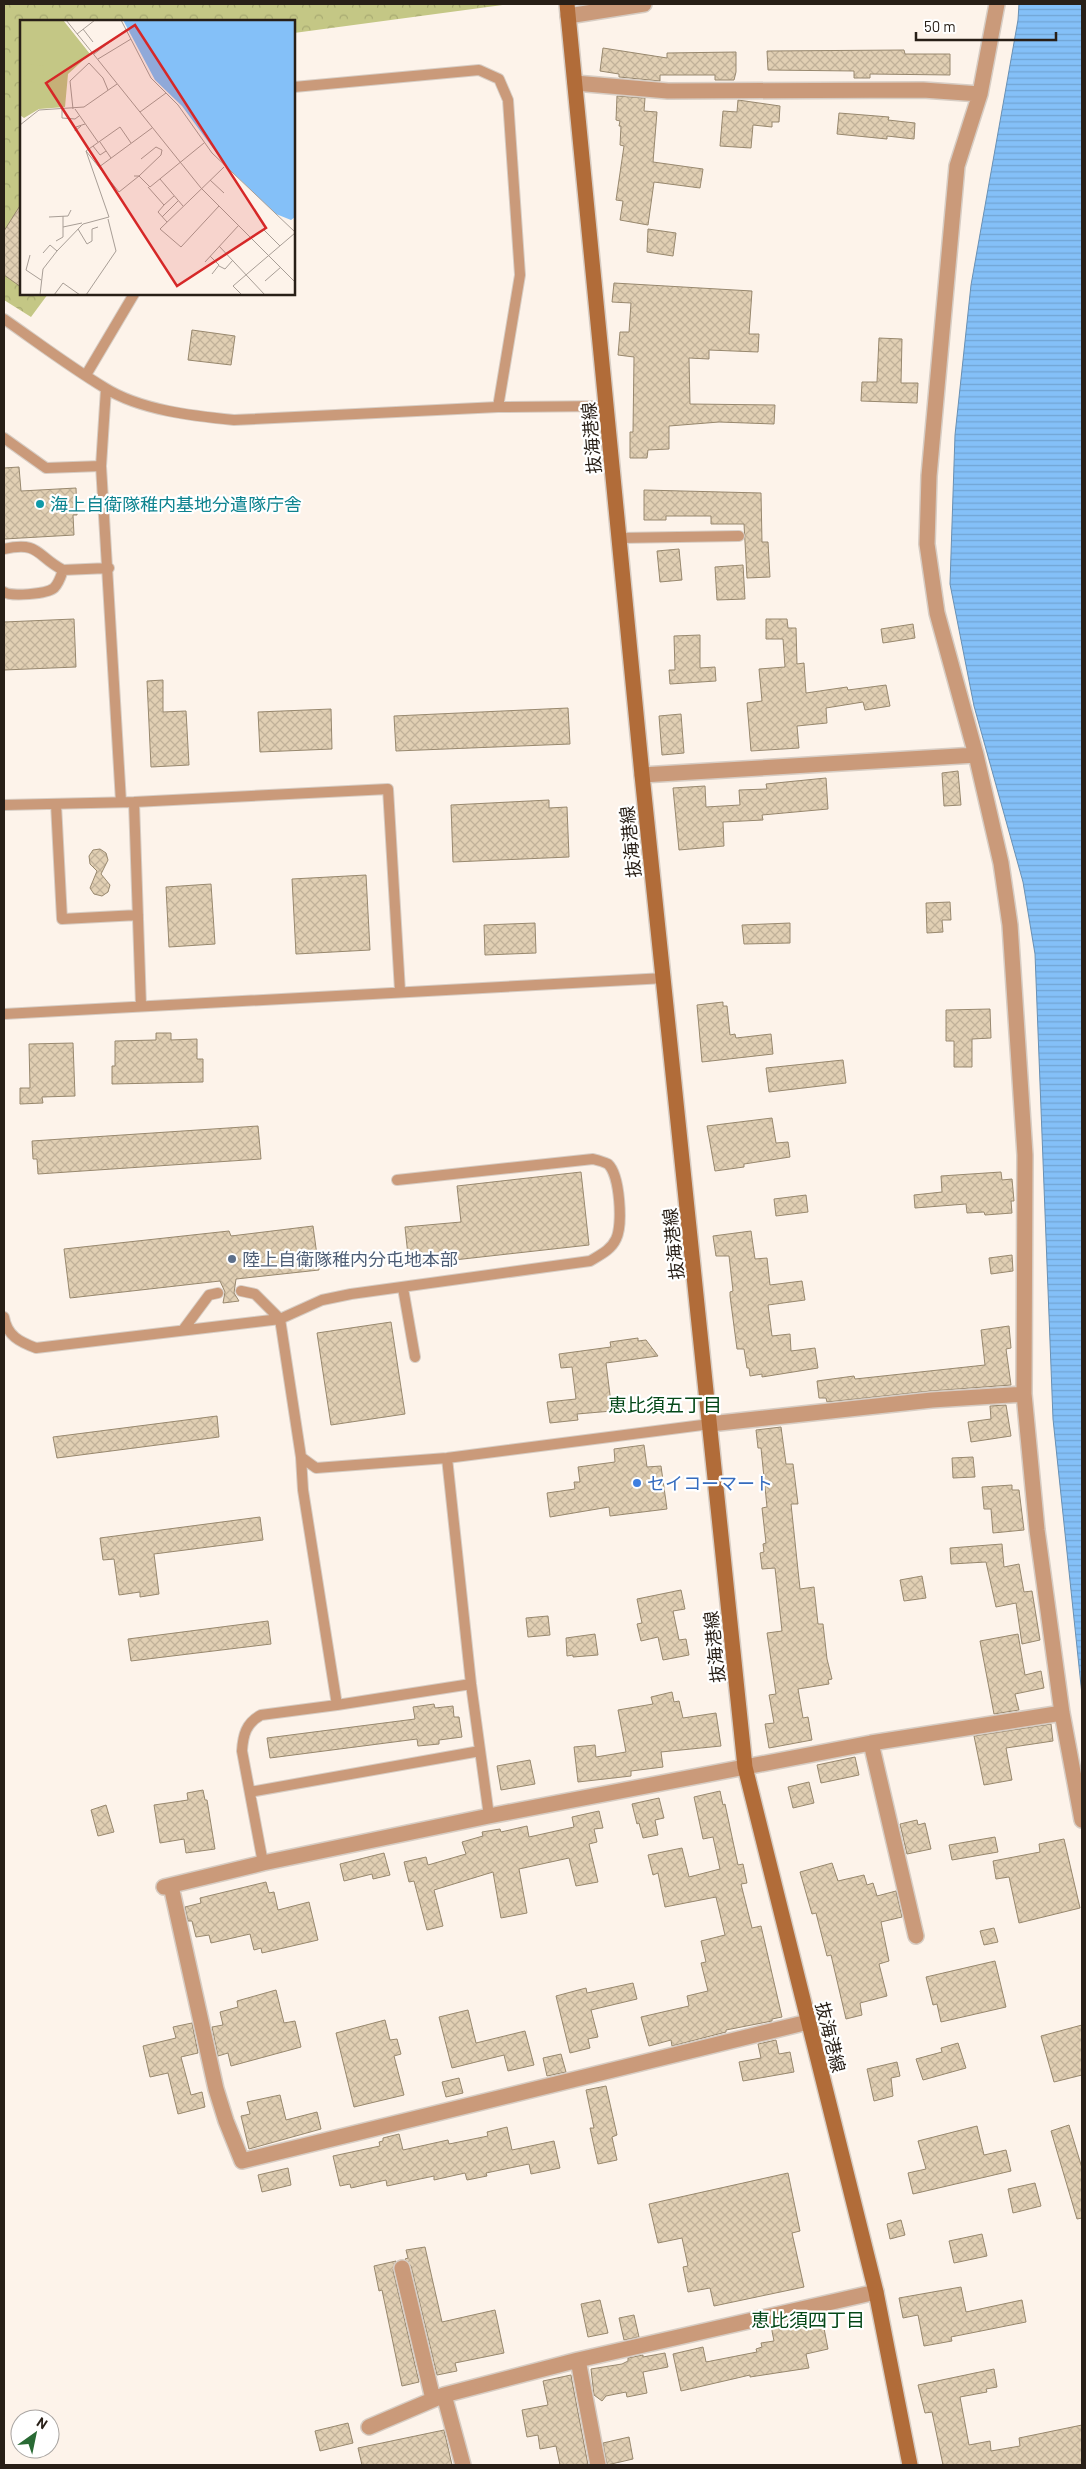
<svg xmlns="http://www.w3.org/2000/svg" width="1086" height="2469" viewBox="0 0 1086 2469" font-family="Barlow,'Noto Sans JP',sans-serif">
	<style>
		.forest { fill: url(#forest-crowns) }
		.water { fill: url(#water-rules); stroke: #6890b4 }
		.building { fill: url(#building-cross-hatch); stroke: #98886e }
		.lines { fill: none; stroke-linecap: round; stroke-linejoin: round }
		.lane-casing { stroke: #d7cdc4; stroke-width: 12 }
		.street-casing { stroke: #d7cdc4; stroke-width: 18 }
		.secondary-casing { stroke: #d7cdc4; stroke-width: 18 }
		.lane { stroke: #ca9a7a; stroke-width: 10 }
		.street { stroke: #ca9a7a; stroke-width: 15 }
		.secondary { stroke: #b16c39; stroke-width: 15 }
		.culture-dot { fill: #0f9aa8; stroke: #fff; stroke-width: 2 }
		.service-dot { fill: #5c6f8a; stroke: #fff; stroke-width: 2 }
		.shop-dot { fill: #3f7fe0; stroke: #fff; stroke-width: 2 }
		.labels { text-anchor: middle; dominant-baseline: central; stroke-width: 4.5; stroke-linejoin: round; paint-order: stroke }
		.street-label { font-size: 18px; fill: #281f17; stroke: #fff }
		.culture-label { font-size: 18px; fill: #0d838f; stroke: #fff; text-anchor: start }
		.service-label { font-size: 18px; fill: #4e5e75; stroke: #fff; text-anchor: start }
		.shop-label { font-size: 18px; fill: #366cbe; stroke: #fff; text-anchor: start }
		.neighbourhood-label { font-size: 19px; fill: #054818; stroke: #fff }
		.inset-road { fill: none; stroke: #a89e96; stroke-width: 1 }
		.view { fill: #d62828; fill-opacity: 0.15; stroke: #d62828; stroke-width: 2.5 }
		.inset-edge { fill: none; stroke: #281f17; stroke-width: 2.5 }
	</style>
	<defs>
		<pattern id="forest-crowns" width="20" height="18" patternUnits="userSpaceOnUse" patternTransform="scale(1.25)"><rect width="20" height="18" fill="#c4c785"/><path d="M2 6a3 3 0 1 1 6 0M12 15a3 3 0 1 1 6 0" fill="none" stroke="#a8aa72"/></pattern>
		<pattern id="water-rules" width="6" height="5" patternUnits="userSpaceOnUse" patternTransform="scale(1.25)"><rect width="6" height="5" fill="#84c0f8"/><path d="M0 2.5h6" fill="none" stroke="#72a5d4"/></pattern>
		<pattern id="building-cross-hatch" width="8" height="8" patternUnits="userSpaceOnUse" patternTransform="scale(1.25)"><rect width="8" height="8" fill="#e1cfb3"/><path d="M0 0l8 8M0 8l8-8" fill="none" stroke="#c1b199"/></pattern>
	</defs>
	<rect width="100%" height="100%" fill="#fdf3ea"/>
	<path class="forest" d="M4,4H510L294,33V21H21V294H48L31,317L4,300Z"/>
	<path class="water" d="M1019,4H1082V1695L1053,1419L1035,954L1023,882L974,706L950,584L955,435L971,285L1018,20Z"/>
	<path class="building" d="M603,48L667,58V53L736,52V72L734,80H715V75H660V81L619,77V74L600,71Z
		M904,50L905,54H950V75L870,74V78H854V71L768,70L767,51Z
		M617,96L645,98L644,111L657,112L653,162L703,169L700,188L654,182L648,225L620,220L623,201L616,200L624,146L620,145L621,126H619L620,121L616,120Z
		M738,100L780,106L779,122H772V127L753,125L751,148L720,146L723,111L737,112Z
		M839,113L889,117L888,120L915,123L914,139L887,136V139L837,134Z
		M21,204V287L4,275V231Z
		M648,229L676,233L673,256L647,252Z
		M614,283L752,291L749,334H759L758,352L709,350V359L689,358L690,404L775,405L774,424L719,422L669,426V449L648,450L647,458H630V432H633L634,357L618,355L620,332H629L631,303L612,302Z
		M192,330L235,336L231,365L188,360Z
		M879,338L902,339L901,383H918L917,403L861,401L862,382H877Z
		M19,467L21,491L76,488L77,515H73L74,535L4,539V468Z
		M644,490L761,493L762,542H768L770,577L747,578L744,524H711V516H666V520H644Z
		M679,549L682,580L660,582L657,551Z
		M743,565L745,599L717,600L715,567Z
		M74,619L76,667L4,670V622Z
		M766,619H787L788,628H796L797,664L804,663L806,693L847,687L848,690L886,685L890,706L865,710L863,702L826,708L827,723L797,726L799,748L751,751L747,703L762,701L759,669L785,667L783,639H766Z
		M913,624L915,638L883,643L881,629Z
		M700,635V668L715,667L716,681L670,684L669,670H675L674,636Z
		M163,680V712L186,711L189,765L151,767L147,681Z
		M568,708L570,744L396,751L394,716Z
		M331,709L332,749L260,752L258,712Z
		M681,714L684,753L662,755L659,716Z
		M958,771L961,805L944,806L942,773Z
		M826,778L828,809L762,815L763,820L723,822L724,846L679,850L673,788L705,786L706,807L740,805L739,790L767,789L766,784Z
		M549,800V808L567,807L569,857L453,862L451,805Z
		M100,849L106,853L108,860L101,874L110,885L108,892L102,896L94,894L90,888L97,871L90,864L89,856L93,850Z
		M366,875L370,950L296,954L292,879Z
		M211,884L215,944L169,947L166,887Z
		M950,902L951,920H942L943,932L927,933L926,903Z
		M535,923L536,953L485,955L484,925Z
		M790,923V943L744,944L742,925Z
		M723,1002V1006H727L730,1035L735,1034L736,1038L771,1034L773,1054L702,1062L697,1005Z
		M990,1009L991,1038L972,1039V1067H954V1041H946V1010Z
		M156,1033H171V1040L197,1039V1059H203V1082L112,1084V1066H115V1041L156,1040Z
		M73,1043L75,1096L42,1097L43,1103L20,1104V1088H30L29,1044Z
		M843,1060L846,1083L769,1092L766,1068Z
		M772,1118L776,1143L788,1142L790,1157L744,1164V1167L715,1171L707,1126Z
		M258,1126L261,1159L38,1174L37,1159H33L32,1141Z
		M581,1172L589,1245L409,1265L405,1227L461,1222L457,1186Z
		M1001,1172L1002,1180L1012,1179L1014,1201H1011L1012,1213L985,1215L984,1212L967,1213L966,1204L915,1208L914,1195L942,1192L941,1176Z
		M806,1195L808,1212L776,1216L774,1199Z
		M313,1226L319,1270L236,1279L234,1293L239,1301L223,1303L225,1292L220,1281L70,1298L64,1249L229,1231L231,1236Z
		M751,1231L755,1259L767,1258L770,1285L802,1281L805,1300L768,1305L772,1336L790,1334L791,1351L815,1348L818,1368L762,1377V1374L750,1376L749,1368H747L744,1349H737L730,1296V1292L733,1291L729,1256H716L713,1236Z
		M1012,1255L1013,1271L991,1274L989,1258Z
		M391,1322L405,1414L331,1425L317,1333Z
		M1009,1326L1011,1348L1006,1349L1011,1385L931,1391L827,1402L826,1398H819L817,1381L854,1376L855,1379L985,1365L981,1330Z
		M638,1338V1341L646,1340L658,1356L606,1363L612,1411L577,1414L578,1420L550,1423L547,1402L576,1399L572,1367L561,1368L559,1354L611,1347L610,1342Z
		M1006,1405L1011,1436L971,1442L968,1422L991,1419L990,1406Z
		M217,1416L219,1437L57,1458L53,1437Z
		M781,1427L786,1464H793L798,1504H791L800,1589L814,1587L818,1624H823L827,1659L832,1679L828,1680L829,1684L798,1689L803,1718L808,1717L812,1740L769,1748L765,1724L774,1723L769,1695L776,1694L767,1633L782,1631L775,1568L762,1569L760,1553L764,1552L763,1544L766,1543L762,1508L767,1507L761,1448H758L756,1430Z
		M644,1445L647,1467L661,1466L667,1509L610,1516L609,1507L550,1517L547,1493L575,1489L574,1482H580L578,1467L615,1462L614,1449Z
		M973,1457L975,1477L953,1478L952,1458Z
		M1012,1485V1490H1019L1024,1530L993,1533L991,1509H984L982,1487Z
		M260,1517L263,1540L154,1554L159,1594L140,1597V1592L119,1595L114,1559L103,1560L100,1538Z
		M1002,1544L1004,1567L1019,1564L1024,1592L1032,1591L1040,1640L1022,1644L1016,1603L996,1607L986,1562L951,1564L950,1548Z
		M922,1576L926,1598L904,1601L900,1580Z
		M681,1590L685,1609L673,1611L679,1640L686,1639L689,1655L663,1660L658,1637L641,1641L637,1624L642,1623L637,1599Z
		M548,1616L550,1635L528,1637L526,1618Z
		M268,1621L271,1644L131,1661L128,1639Z
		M595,1634L598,1655L573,1657V1655L567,1656L566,1638Z
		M1018,1634L1025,1675L1041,1671L1044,1688L1015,1694L1019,1710L994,1714L980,1641Z
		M672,1692L674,1702L679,1701L683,1718L716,1713L721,1746L661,1752L663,1767L631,1771V1776L578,1782L574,1747L595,1745L596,1757L626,1752L618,1710L653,1704L651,1697Z
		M434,1704L435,1708L453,1706L454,1717H459L462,1737L439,1740V1744L418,1746L417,1739L270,1758L267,1738L415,1719L413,1707Z
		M1051,1724L1053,1741L1006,1748L1012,1780L984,1785L974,1736Z
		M855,1757L859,1775L821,1783L817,1765Z
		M530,1760L535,1784L501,1790L497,1766Z
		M809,1782L814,1803L793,1808L788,1787Z
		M203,1790L205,1800H207L215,1849L186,1853L184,1839L160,1843L154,1805L188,1800L187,1793Z
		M720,1791L723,1805L725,1804L738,1865L743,1864L747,1883L741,1884L752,1928L761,1926L782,2017L772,2019V2021L726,2030V2032L672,2046L671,2040L649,2046L641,2017L689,2006L687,1996L708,1991L701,1963L706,1962L701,1941L725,1935L716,1897L665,1907L658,1873L653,1875L648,1855L682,1848L689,1877L720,1869L713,1837L703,1839L694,1797Z
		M659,1798L664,1818L655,1820L658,1835L643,1838L639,1823L637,1824L632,1804Z
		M106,1805L114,1832L98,1836L91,1810Z
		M599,1811L603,1828L594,1829L597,1842L589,1844L598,1882L576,1886L569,1858L519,1869L527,1913L501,1918L493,1872L434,1890L443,1926L427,1930L414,1881L409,1882L404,1862L426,1857L428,1865L466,1854L462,1842L483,1836L482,1832L500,1829L501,1832L527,1826L529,1837L574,1827L572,1817Z
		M917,1820L918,1825L925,1823L931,1849L907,1854L900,1824Z
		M995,1837L998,1852L952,1860L949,1845Z
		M1064,1839L1080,1908L1019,1923L1009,1877L996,1879L993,1861L1040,1852L1039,1844Z
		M384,1853L390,1875L373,1879L372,1874L344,1881L340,1864Z
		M832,1863L838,1881L864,1875L867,1885L873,1883L877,1896L896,1891L902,1917L881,1922L889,1961L879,1964L887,1996L860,2003L862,2015L846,2019L831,1955L827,1956L816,1913L812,1914L800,1872Z
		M266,1882L269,1893L274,1892L278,1910L309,1902L318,1940L262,1953L261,1948L254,1950L250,1934L211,1943L209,1935L196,1937L192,1921H188L185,1907L201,1903L200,1898Z
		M994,1928L998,1942L984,1945L980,1931Z
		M995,1961L1006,2007L941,2022L937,2004L933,2005L926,1977Z
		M633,1983L637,1999L591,2010L598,2037L588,2039L590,2048L570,2053L556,1996L586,1988L587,1993Z
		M276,1990L284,2023L295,2021L301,2047L231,2066L228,2053L218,2056L212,2027L223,2025L220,2012L238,2007L237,2001Z
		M468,2010L476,2043L525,2031L534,2065L508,2071L504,2055L452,2068L439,2017Z
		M385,2020L390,2040L397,2039L401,2054L394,2056L404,2095L354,2107L336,2033Z
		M192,2023L198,2053L181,2057L191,2095L202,2092L205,2107L178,2114L168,2073L150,2077L143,2046L176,2038L173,2027Z
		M1082,2025V2075L1054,2082L1041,2036Z
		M776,2040L779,2054L790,2052L794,2072L743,2081L739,2062L761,2058L758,2044Z
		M958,2043L966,2068L923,2080L916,2059L942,2052L941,2048Z
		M561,2054L566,2072L547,2076L543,2058Z
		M897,2062L900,2076L891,2078L893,2096L874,2101L867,2069Z
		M459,2078L463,2093L446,2097L442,2082Z
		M606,2086L617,2135L612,2137L617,2160L598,2164L590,2128H594L586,2090Z
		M280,2095L286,2120L317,2112L321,2129L249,2149L241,2116L250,2114L247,2102Z
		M1069,2125L1082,2168V2218L1077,2219L1051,2131Z
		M977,2126L984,2155L1006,2150L1011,2171L913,2194L908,2173L926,2169L918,2141Z
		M507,2127L512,2150L554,2141L560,2168L531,2174L529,2164L486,2173L487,2176L467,2180L465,2173L434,2180V2176L387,2186L386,2180L351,2188L350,2184L340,2186L333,2156L380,2146L379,2142L383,2141V2138L399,2134L403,2150L448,2140L449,2144L488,2136L487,2132Z
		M288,2168L291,2185L262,2192L258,2175Z
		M788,2173L800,2231L792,2233L804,2287L714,2306L710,2288L688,2292L683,2267L688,2266L682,2238L658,2243L649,2204Z
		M1035,2183L1041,2206L1013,2213L1008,2189Z
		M901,2220L905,2235L890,2239L887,2224Z
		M982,2234L987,2256L954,2263L949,2241Z
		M425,2247L442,2322L495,2310L504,2353L455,2363L457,2371L437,2375L411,2266L405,2259L408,2258L406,2250Z
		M396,2261L393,2270L419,2382L402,2386L382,2290L379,2291L374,2266Z
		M961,2287L966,2312L1022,2300L1026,2322L951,2337L952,2341L924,2346L918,2315L903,2318L899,2298Z
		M600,2300L608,2333L588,2337L581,2304Z
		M634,2315L639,2337L624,2340L619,2318Z
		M822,2318L828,2349L806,2354L809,2368L750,2377V2375L681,2391L673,2354L703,2347L706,2362L757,2352L756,2349L762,2347L761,2343L774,2341L771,2326Z
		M665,2353L668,2367L643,2372L647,2393L627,2397L626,2392L606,2396L602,2401L594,2395L591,2369L622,2364L628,2361V2358L643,2355V2357Z
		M994,2369L997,2387L986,2389L987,2392L960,2397L969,2445L990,2441L991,2451L1020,2446L1019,2438L1082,2425V2465H943L932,2412L925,2413L918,2385Z
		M571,2375L572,2381L588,2465H560L556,2446L540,2449L538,2435L527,2437L522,2410L548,2405L543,2381Z
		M348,2423L353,2443L320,2451L315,2431Z
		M444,2430L452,2465H362L358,2448Z
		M629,2437L633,2459L607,2465L603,2443Z"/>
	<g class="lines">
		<defs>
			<path id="lane" d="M294,87L479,70L499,79L508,100L520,275L498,407
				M4,319C37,342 70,367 105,388C140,410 193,416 234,420L498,407L607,406
				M86,375L134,294
				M106,389L101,466L121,802
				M4,438L46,468L101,466
				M618,538L739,536
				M4,549C40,541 36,556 63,570L109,568
				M4,592C11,597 47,594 54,588C59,583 61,576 63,570
				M134,802L141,1006
				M56,804L62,919L138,915
				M4,805L134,802L388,789L400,991
				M4,1014L665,978
				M403,1288L415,1357
				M241,1291L255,1294L280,1319L322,1300L351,1294L590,1261C600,1255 611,1250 616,1239C623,1225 620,1175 608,1164C604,1162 597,1160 593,1159L397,1180
				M4,1317C7,1336 20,1342 36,1348L280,1319L301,1457L316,1468L447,1458L710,1424
				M183,1330L209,1295L218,1293
				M301,1457L303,1490L337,1705L471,1684
				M447,1458L471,1684L489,1816
				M250,1792L480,1751
				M263,1863L242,1751C243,1735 246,1723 261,1715L337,1705"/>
			<path id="street" d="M997,4L980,94L957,166L929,476L927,544L937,613L976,755L1001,863L1010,925L1025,1155L1024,1394L1037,1530L1062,1713L1082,1820
				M568,16L644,4
				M575,83L668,91L923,90L980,94
				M642,775L976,755
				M710,1424L932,1400L1024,1394
				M871,1743L916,1936
				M171,1886L216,2089L226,2121L242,2161L808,2022
				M164,1887L263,1863L489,1816L871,1743L1062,1713
				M402,2268L433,2399
				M578,2360L598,2465
				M444,2395L463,2465
				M369,2427L444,2395L578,2360L876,2292"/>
			<path id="secondary" d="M567,4L642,775L745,1767L876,2292L910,2465"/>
		</defs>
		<use href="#lane" class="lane-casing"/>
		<use href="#street" class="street-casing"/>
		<use href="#secondary" class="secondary-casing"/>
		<use href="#lane" class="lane"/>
		<use href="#street" class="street"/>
		<use href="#secondary" class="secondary"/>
	</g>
	<circle class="culture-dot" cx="40" cy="504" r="5"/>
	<circle class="service-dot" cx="232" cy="1259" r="5"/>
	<circle class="shop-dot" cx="637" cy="1483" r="5"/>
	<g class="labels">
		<g class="street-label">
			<text transform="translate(591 438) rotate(-95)">抜海港線</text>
			<text transform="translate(630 842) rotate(-96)">抜海港線</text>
			<text transform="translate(673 1244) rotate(-96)">抜海港線</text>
			<text transform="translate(714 1647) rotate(-96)">抜海港線</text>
			<text transform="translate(831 2037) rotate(76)">抜海港線</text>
		</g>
		<g class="culture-label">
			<text x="50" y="504">海上自衛隊稚内基地分遣隊庁舎</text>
		</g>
		<g class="service-label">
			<text x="242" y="1259">陸上自衛隊稚内分屯地本部</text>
		</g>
		<g class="shop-label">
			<text x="647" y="1483">セイコーマート</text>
		</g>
		<g class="neighbourhood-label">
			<text x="665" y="1404">恵比須五丁目</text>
			<text x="808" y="2319">恵比須四丁目</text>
		</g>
	</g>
	<g transform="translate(20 20)">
		<rect width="275" height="275" fill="#fdf3ea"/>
		<path d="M0,0H43L70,34L48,54L45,87L19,89L4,98L0,95Z" fill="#c4c785"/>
		<path d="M1,43L24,46L22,66L5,59Z" fill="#c4c785"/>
		<path d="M103,0H275V197L271,200L256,194L206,146L162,86L135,60Z" fill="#84c0f8"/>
		<path class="inset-road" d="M46,0L181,168L275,262M101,0L131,58L158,85L192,133L275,212M63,9L73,22M57,14L75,0M74,34L107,9M78,39L111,19M42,89V98L55,99L59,96M53,89L50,61L69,43L83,58L88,70M55,89L78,122M120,92L146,73M0,105L19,90L64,87L97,64M61,106L55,111L56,107L65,104M80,122L91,138M73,126L80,135L86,131M66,131L99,172L119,156L130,167L184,123M66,131L100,107L111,123M79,147L132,108M114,156H119L141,135L142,130L136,127L121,139M140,159L163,186M190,160L204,173M128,167L144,185L154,176M144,185L138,192L147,202M29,197L48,196L51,190M142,197L158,181M43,207L62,203M58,209L67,224L72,221V209L78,207M140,209L204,147M140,209L161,227L199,186M244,210L260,226M36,221L43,217V196M199,226L245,275M23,233L30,225L37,231M10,235L6,250L21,260M190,236L199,245L192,254M185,242L219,205M199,246L205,249L213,240M245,261L261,247M20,275L23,249L37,231L63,204L89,197L66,131M34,275L43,263L60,275M66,275L96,231L88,199M222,275L213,266L275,213"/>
		<path class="view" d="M115,5L246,208L157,266L26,63Z"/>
		<rect width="275" height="275" class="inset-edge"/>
	</g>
	<rect width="1086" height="2469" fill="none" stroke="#281f17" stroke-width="10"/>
	<g transform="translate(35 2434) rotate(33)"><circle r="24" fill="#ffffff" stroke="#a9a5a2"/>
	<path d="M0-4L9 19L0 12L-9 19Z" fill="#296a34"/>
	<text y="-8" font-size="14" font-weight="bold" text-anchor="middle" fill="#281f17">N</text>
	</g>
	<path d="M916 32v8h140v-8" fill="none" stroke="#281f17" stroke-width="2.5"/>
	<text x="924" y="32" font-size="15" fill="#281f17" stroke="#ffffff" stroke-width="4" paint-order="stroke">50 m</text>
</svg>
